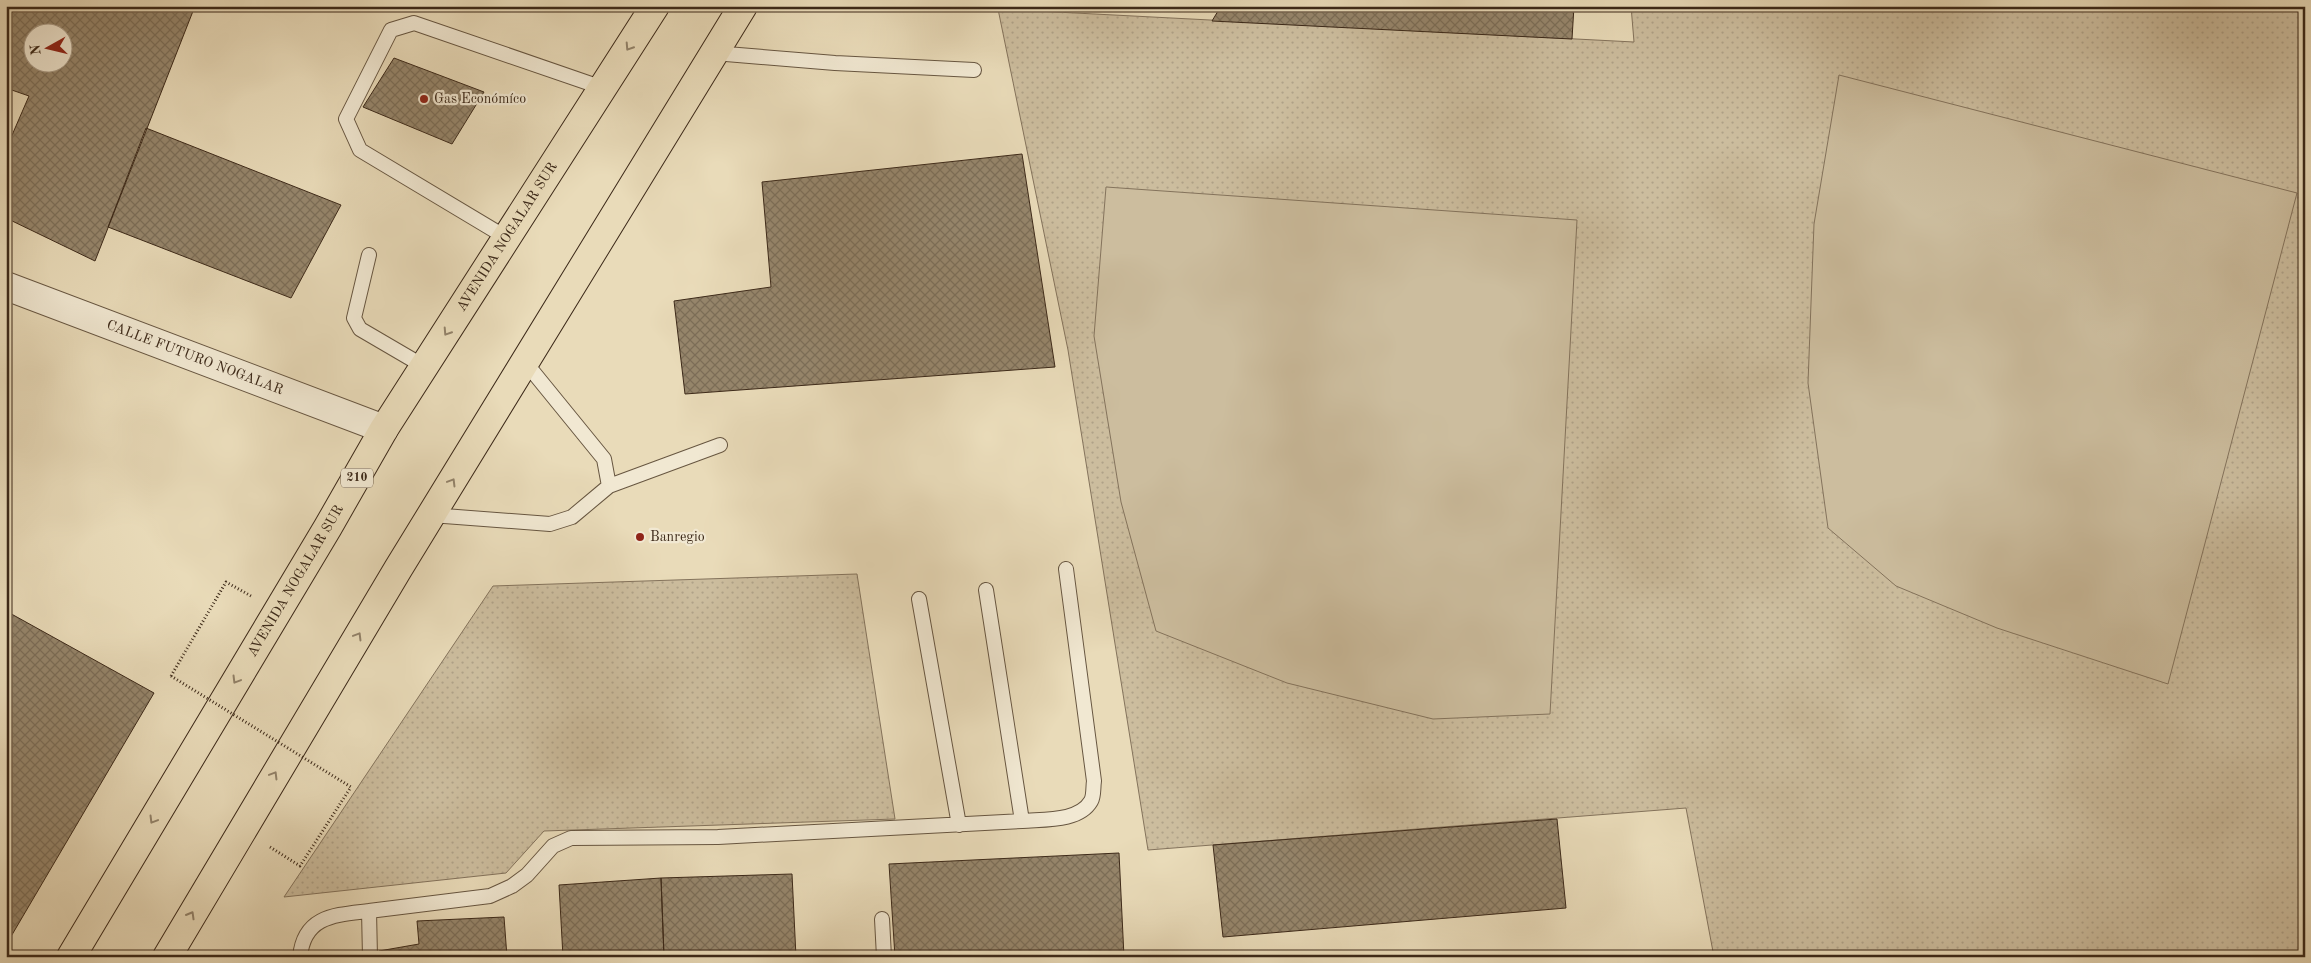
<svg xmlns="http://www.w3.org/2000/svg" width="2311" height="963" viewBox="0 0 2311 963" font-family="'Old Standard TT',serif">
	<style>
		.grass { fill: url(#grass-dots); stroke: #84735c }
		.garden { fill: #ccbd9e; stroke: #84735c }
		.building { fill: url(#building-cross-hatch); stroke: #3c2919; fill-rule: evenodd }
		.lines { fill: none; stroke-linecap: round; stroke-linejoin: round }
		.service-casing { stroke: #675641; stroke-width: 16 }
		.minor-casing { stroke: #675641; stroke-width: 30 }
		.trunk-casing { stroke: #3c2919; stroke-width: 30 }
		.path { stroke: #3c2919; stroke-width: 3; stroke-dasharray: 1 2.5; stroke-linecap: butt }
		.service { stroke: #f1e8d2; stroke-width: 14 }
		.minor { stroke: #f1e8d2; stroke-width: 28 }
		.trunk { stroke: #e9dbb9; stroke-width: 28 }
		.path-bridge { stroke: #3c2919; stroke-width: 3; stroke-dasharray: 1 2.5; stroke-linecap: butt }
		.oneway { stroke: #928269 }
		.poi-dot { fill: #8f2418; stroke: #f1e8d2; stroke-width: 2 }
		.labels { text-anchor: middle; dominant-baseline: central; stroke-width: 4.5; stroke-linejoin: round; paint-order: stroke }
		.shield { fill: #f1e8d2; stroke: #726250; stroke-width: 1 }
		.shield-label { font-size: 12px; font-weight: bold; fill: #3c2919 }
		.poi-label { font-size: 14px; fill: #3c2919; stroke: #f1e8d2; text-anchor: start }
		.street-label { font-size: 14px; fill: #3c2919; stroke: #f1e8d2 }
	</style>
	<defs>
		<pattern id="grass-dots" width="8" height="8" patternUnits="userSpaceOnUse" patternTransform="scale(1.25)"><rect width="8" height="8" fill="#ccbd9e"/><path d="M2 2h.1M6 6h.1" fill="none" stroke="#b0a288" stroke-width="1.8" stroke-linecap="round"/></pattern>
		<pattern id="building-cross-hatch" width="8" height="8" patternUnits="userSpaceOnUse" patternTransform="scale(1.25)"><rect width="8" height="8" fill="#96866c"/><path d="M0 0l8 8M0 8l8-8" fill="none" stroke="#7c6e58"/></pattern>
	</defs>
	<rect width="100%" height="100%" fill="#e9dbb9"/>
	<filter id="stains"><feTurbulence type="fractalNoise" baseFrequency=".004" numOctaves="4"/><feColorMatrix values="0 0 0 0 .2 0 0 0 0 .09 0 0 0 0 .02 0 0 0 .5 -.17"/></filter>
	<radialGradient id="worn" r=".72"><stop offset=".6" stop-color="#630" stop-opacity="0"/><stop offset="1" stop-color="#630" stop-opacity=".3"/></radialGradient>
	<path class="grass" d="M1631,6H2305V957H1714L1686,808L1148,850L1068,350L998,9L1634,42Z
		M857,574L895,819L544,831L506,873L284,897L493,586Z"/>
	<path class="garden" d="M1839,75L2297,193L2168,684L1997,628L1896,586L1828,528L1808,383L1814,224Z
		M1106,187L1577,220L1550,714L1433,719L1287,683L1156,631L1121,502L1094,336Z"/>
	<path class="building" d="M6,6H195L95,261L6,218V149L29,96L6,88ZM32,32H62V62H32Z
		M1221,6H1574L1572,39L1212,21Z
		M394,58L484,92L452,144L363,107Z
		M146,128L341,205L291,298L108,227Z
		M1022,154L1055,367L685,394L674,301L771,287L762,182Z
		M6,611L154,693L6,945Z
		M1557,819L1566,908L1223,937L1213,845Z
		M1119,853L1124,957H895L889,864Z
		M792,874L796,957H664L661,878Z
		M661,878L664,957H563L559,885Z
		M504,917L507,957H379V951L419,944L417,921Z"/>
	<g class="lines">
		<defs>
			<path id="service" d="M714,53L835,63L974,70
				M507,238L360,150L346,119L391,30L414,23L603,88
				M369,255L354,318L360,329L425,367
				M609,486L720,445
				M431,515L550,524L572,517L609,486L604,459L525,362
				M986,590L1022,821
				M919,599L959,825
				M369,911L490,896L512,886L527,875L553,846L571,838L718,837L1022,821C1043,819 1079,822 1091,801C1094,796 1093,787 1094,781L1066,569
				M882,919L884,957
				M300,957C304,915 336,915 369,911L370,957"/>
			<g id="minor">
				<path id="s1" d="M6,286L384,429"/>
			</g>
			<g id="trunk">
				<path id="s2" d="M71,957L328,527L384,429L655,6"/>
				<path d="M167,957L398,569L743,6"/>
			</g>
		</defs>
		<use href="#service" class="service-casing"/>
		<use href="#minor" class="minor-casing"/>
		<use href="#trunk" class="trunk-casing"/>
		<path class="path" d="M171,676L226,582L251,596
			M270,847L300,866L351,787"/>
		<use href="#service" class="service"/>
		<use href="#minor" class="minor"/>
		<use href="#trunk" class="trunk"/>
		<path class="path-bridge" d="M171,676L351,787"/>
	</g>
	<defs><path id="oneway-chevron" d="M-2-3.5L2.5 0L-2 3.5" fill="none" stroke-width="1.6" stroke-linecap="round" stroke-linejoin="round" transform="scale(1.25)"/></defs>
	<g class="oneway">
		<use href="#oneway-chevron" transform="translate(629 47) rotate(123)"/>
		<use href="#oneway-chevron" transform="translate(447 332) rotate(123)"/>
		<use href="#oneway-chevron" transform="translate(452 482) rotate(-59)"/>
		<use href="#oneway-chevron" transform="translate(358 636) rotate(-59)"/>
		<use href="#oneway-chevron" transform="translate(236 680) rotate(121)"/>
		<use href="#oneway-chevron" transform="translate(274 775) rotate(-59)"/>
		<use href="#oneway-chevron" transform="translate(153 820) rotate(121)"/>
		<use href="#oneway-chevron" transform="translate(191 915) rotate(-60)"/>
	</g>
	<g class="poi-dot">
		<circle cx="424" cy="99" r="5"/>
		<circle cx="640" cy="537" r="5"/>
	</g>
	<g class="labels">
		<rect class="shield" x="341" y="468.5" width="32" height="19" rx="4"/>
		<g class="shield-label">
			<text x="357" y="478">210</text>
		</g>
		<g class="poi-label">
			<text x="434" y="99">Gas Económíco</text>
			<text x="650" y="537">Banregio</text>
		</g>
		<g class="street-label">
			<text stroke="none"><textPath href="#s2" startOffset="842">AVENIDA NOGALAR SUR</textPath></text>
			<text stroke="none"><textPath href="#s1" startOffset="202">CALLE FUTURO NOGALAR</textPath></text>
			<text stroke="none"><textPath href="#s2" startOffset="438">AVENIDA NOGALAR SUR</textPath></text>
		</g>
	</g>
	<rect width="2311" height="963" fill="none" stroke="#e9dbb9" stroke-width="25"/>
	<rect x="8" y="8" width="2296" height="948" fill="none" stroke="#3c2919" stroke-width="2.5"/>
	<rect x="12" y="12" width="2286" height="938" fill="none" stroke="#3c2919"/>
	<g transform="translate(48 48) rotate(262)"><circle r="24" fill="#f1e8d2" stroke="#a99c88"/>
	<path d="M0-4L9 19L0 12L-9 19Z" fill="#8f2418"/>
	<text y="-8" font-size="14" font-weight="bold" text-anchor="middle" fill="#3c2919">N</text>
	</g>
	<rect width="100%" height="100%" filter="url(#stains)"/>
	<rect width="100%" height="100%" fill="url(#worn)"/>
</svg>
